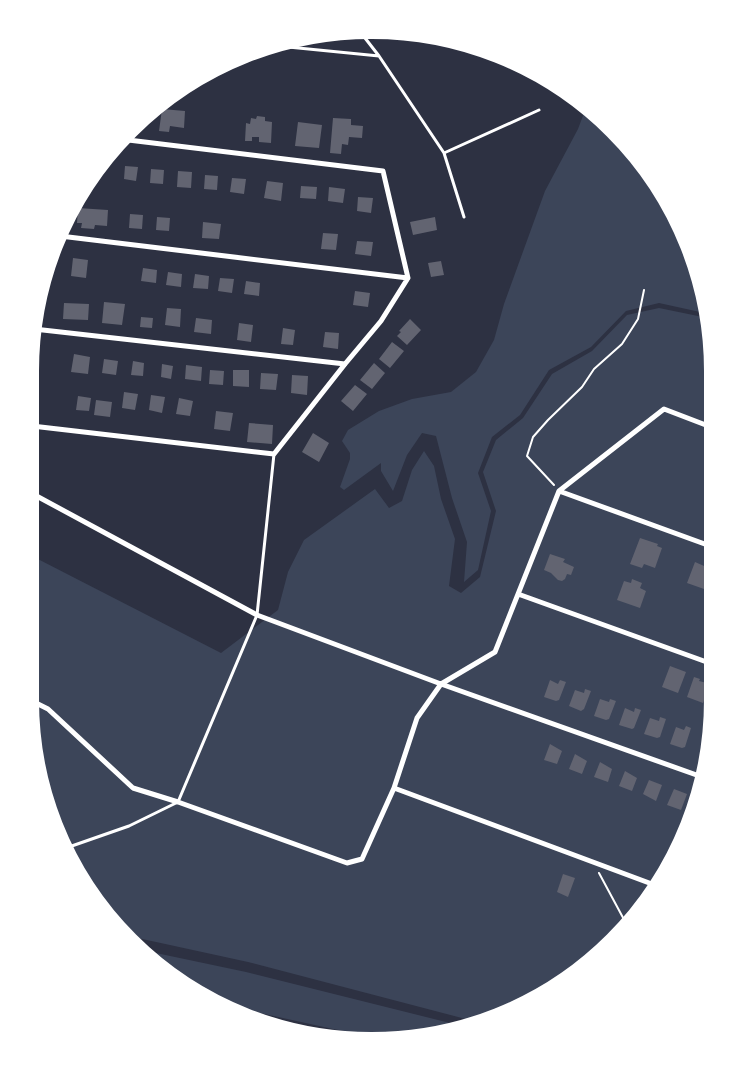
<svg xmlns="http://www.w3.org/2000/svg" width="743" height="1071" viewBox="0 0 743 1071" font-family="Helvetica,sans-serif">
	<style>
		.green { fill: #3c4559 }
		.building { fill: #626471 }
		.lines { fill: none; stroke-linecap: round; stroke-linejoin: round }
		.path { stroke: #fff; stroke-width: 2 }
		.service { stroke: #fff; stroke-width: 3 }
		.minor { stroke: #fff; stroke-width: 5 }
		.rim { fill: none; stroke: #fff; stroke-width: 6 }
	</style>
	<rect width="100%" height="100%" fill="#2d3142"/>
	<path class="green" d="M587,105L615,128L680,219L709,305V316L700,312L659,303L626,311L591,347L549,370L520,415L492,437L478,473L491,511L478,570L464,582L467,542L452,498L436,436L422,433L407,455L393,491L381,471V463L344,490L340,487L350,459V453L342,441L348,430L379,411L412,399L451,392L476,372L494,340L504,304L545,191L578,129Z
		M659,308L698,316L709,321L715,699L709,767L689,831L657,891L615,943L524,1008L481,1023L248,962L124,935L85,890L39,789L28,699L30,555L221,653L278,610L288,572L304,540L375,489L389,508L402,501L412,470L424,451L434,466L441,499L455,539L449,586L461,593L480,577L496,511L483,472L496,440L523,418L552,374L592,351L627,315Z
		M137,949L246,972L466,1027L438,1037L389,1039L333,1029L219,1004L145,958Z"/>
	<path class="building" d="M162,109L185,111L184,128L170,126L169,132L159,131Z
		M145,114L144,128L130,127L133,124Z
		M257,116L265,117V121L272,122L271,143L259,142V137H252V141H245L246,123L250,124L251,118L256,119Z
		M333,118L351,119V125L363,126L362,138L349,137L348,145L342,144L341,154L330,153Z
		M298,122L322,125L319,148L295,146Z
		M103,161L102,174L94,173Z
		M125,166L138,167L136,181L124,179Z
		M151,169L164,170L163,184L150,183Z
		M178,171L192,172L191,188L177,187Z
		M205,175L218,176L217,190L204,189Z
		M232,178L246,179L244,194L230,192Z
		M267,181L283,183L281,201L264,198Z
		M301,186L317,187L316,199L300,198Z
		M329,187L345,189L343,203L328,201Z
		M358,197L373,198L371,213L357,211Z
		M71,207L70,222L65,221Z
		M78,208L108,210L107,226L95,225L94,229L81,228L82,223H77Z
		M130,214L143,215L142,229L129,228Z
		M157,217L170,218L169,231L156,230Z
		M435,217L437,230L413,235L410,222Z
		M203,222L221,224L219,239L202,238Z
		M323,233L338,234L336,250L321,249Z
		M357,241L373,242L371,256L355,254Z
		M73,258L88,260L86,278L71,276Z
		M441,261L444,275L431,277L428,263Z
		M143,268L157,270L156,283L141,281Z
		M168,272L182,274L181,287L166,285Z
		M195,274L209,276L208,289L193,288Z
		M220,278L234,279L232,293L218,291Z
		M246,281L260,283L259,296L244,294Z
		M41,287H43L42,300L36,299Z
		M355,291L370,293L368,307L353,305Z
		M104,302L125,304L122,325L102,323Z
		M64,303L89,304L88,320L63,319Z
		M167,308L181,309L180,327L165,325Z
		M141,317L153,318L152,328L140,327Z
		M196,318L212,320L211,334L194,332Z
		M410,319L421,330L407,345L397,336L401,332L399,331Z
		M239,323L253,325L251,342L237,340Z
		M283,328L295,330L293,345L281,344Z
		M325,332L339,333L338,349L323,347Z
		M392,342L404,351L390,368L379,359Z
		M74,354L90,357L88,374L71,372Z
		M104,359L118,361L116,375L102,373Z
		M133,361L144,363L143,376L131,375Z
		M374,363L385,373L372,389L360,380Z
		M162,364L173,366L171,379L161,377Z
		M186,365L202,367L201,381L185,379Z
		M210,370L224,371L223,385L209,384Z
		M233,370H249V387L233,386Z
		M261,373L278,374L276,390L260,389Z
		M292,375L308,376L307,395L291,393Z
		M355,385L367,394L353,411L341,401Z
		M124,392L138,394L135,410L122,408Z
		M151,395L165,397L162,413L149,410Z
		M78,396L91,398L89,411L76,410Z
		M179,398L193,401L190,416L176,414Z
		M96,400L112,402L110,417L94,415Z
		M216,411L233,413L230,431L214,429Z
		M249,423L273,425L272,444L247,442Z
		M313,433L329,443L319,462L302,452Z
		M640,538L658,544L657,546L662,548L655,568L644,564L642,568L630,564Z
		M550,554L565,559L563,562L574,567L571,575L567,574L565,579L562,581L558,580L551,573L544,570Z
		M695,562L711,569L704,589L687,583Z
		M632,579L642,583L640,588L646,591L640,608L617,600L624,581L631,583Z
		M714,617V639L707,636Z
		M670,666L686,672L678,693L662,687Z
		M694,677L700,679L699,681L711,684L703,703L687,697Z
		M550,680L558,684L560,680L566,682L559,700L556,701L544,697Z
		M585,689L591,691L584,709L581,711L569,706L575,690L584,693Z
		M600,699L609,702L610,699L616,701L609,719L606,720L594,716Z
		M715,699H716L714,713L710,712Z
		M625,708L634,712L635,708L641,710L634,728L632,729L619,725Z
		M660,717L666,719L660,737L657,738L644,734L650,718L659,721Z
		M686,726L691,728L685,747L682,748L670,744L676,727L684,730Z
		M550,744L562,751L557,764L544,760Z
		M575,754L587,761L582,774L569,769Z
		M600,762L612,769L608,782L594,777Z
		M625,771L637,778L632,791L619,786Z
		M649,780L662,785L656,801L643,794Z
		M674,789L687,794L681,810L667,805Z
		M563,874L575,878L568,897L557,892Z"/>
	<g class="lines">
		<path class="path" d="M554,485L527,456L533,437L548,420L582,387L594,369L622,344L638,319L644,290
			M599,873L628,927"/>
		<path class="service" d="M358,29L379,56L444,153L464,217
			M268,45L379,56
			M444,153L539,110
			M66,848L129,826L178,802L257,615L274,454"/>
		<path class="minor" d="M60,236L408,278
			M34,329L345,364
			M32,426L274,454L345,364L381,321L408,278L383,171L120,139
			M559,491L664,409L711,427
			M559,491L713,547
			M31,493L257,615L441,684L705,778
			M518,594L715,665
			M28,699L48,709L133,788L178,802L347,863L362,859L394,788L417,718L441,684L495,652L559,491
			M394,788L660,887"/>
	</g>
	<path d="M0 0H743V1071H0ZM371 36H372A335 335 0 0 1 707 371V700A335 335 0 0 1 372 1035H371A335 335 0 0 1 36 700V371A335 335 0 0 1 371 36Z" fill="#fff" fill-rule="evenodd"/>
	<path class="rim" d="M371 36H372A335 335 0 0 1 707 371V700A335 335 0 0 1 372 1035H371A335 335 0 0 1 36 700V371A335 335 0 0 1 371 36Z"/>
</svg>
